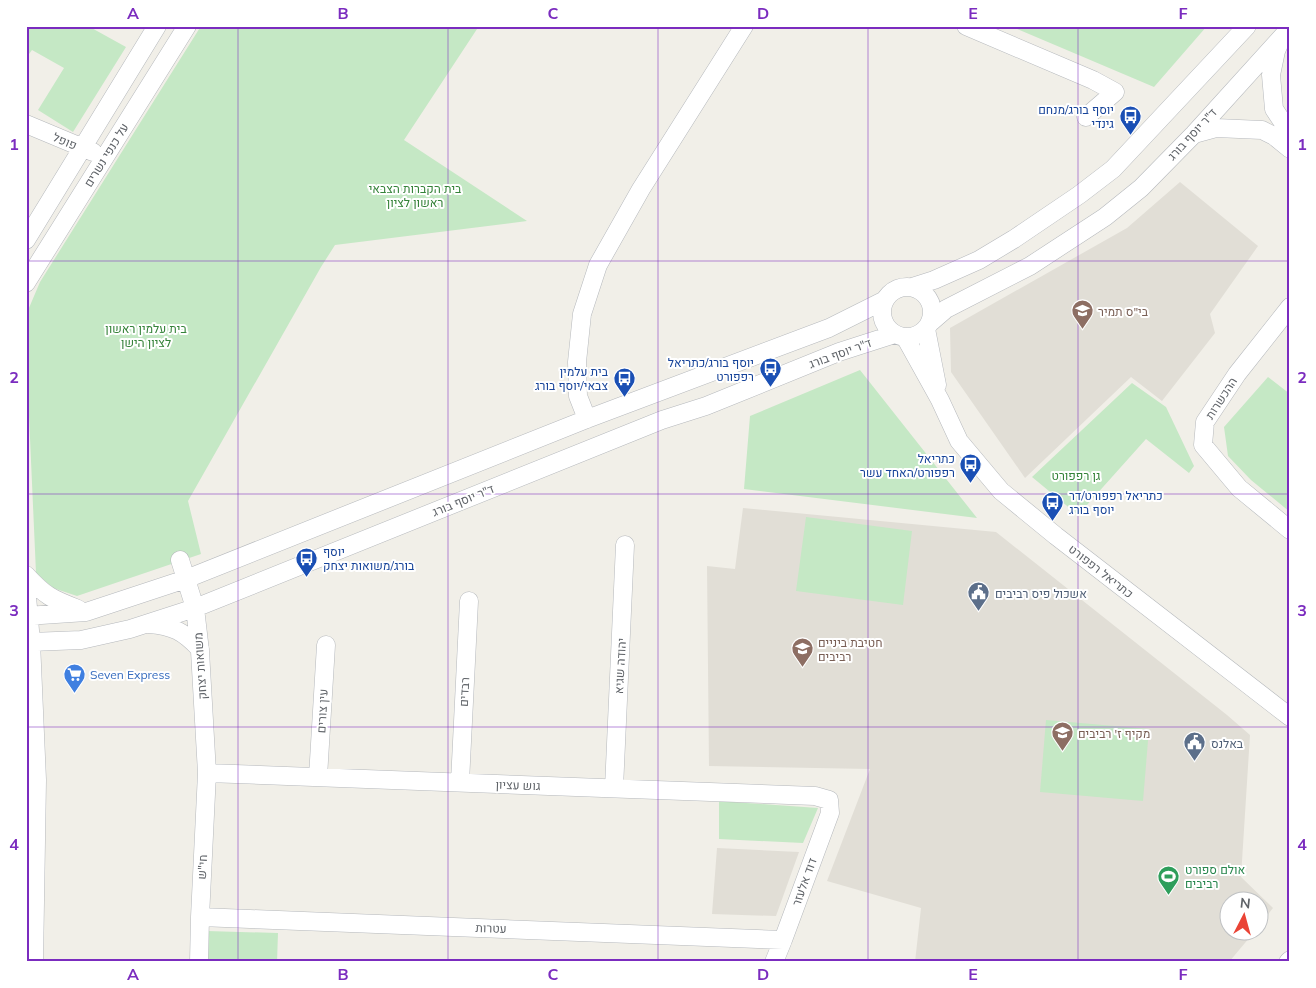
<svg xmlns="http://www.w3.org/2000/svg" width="1316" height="988" viewBox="0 0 1316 988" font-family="Mulish,Heebo,sans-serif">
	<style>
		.education { fill: #e1ded6 }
		.green { fill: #c5e8c5 }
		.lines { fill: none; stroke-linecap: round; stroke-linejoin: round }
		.minor-casing { stroke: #b5b8bc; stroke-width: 19 }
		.minor { stroke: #fff; stroke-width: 18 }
		.grid { fill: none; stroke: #7b2cbf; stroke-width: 1; stroke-opacity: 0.55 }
		.labels { text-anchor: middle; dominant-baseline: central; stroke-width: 4; stroke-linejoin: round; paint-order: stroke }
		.transit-label { font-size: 12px; fill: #164399; stroke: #fff; text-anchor: end }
		.street-label { font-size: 12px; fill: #5f6368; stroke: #fff }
		.park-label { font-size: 12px; fill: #348238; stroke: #fff }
		.education-label { font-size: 12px; fill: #785e54; stroke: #fff; text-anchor: start }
		.service-label { font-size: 12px; fill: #4e5e75; stroke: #fff; text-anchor: start }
		.shop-label { font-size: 12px; fill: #366cbe; stroke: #fff; text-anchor: start }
		.leisure-label { font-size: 12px; fill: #27864d; stroke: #fff; text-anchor: start }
		.neatline { fill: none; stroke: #7b2cbf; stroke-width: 2 }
		.grid-label { font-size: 16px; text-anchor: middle; font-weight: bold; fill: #7b2cbf }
	</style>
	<rect width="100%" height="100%" fill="#f1efe8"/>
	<path class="education" d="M1180,182L1258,246L1210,314L1215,333L1162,401L1131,377L1025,478L951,372L950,328L1127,228Z
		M743,508L996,532L1227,715L1250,735L1241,877L1273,908L1259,926L1258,900H1228V930L1255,931L1229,962H915L921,908L827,881L870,769L709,766L707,566L735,569Z
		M717,848L799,852L776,916L712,914Z"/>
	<path class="green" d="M26,26H88L126,47L73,132L38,110L64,68L32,50L26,58Z
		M201,26H479L404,140L527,221L335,245L321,267L188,501L201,554L77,596L53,588L36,573L26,348V315L40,282Z
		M1010,26H1207L1154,87Z
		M860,370L977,518L744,489L750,416Z
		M1268,377L1290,394V512L1251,480L1228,456L1224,427Z
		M1132,383L1166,407L1194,466L1189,473L1146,439L1078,515L1032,477Z
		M806,517L912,531L903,605L796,591Z
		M1046,720L1149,729L1143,801L1040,792Z
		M719,801L818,808L803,843L719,839Z
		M207,931L278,933L277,962H206Z"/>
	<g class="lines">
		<defs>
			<path id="minor" d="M966,26L1093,80L1115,92L1086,117
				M1279,44L1276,51L1271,75L1274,109L1282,121L1290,129
				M26,124L93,152
				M1194,134L1216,128L1262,130L1274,136L1290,149
				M26,240L157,26
				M26,283L187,26
				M882 312a25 25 0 1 1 50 0a25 25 0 1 1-50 0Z
				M912,287L934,280L979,260L1014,239L1079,195L1113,169L1247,26
				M1290,307L1237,374L1205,422L1203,445L1239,488L1290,530
				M931,322L946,309L1030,266L1105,217L1141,188L1194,134L1290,28
				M926,329L937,385
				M905,337L940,400L959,441L1001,491L1056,536L1290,717
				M587,419L578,396L577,362L582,314L598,265L641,189L744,26
				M180,560L195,608L200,651L207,773L200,917L199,962
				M26,575C45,596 52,599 78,609
				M26,585L31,642L37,780L34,962
				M26,616L86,612L186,579L587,419L829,328L885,300
				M149,624C173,626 183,631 200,649
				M26,640L31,642L81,640L130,629L195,608L662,420L706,406L839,352L895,334
				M207,773L815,796L829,800L830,813L783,940L774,962
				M318,777L326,645
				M460,782L469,601
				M614,788L625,545
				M200,917L783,940
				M1288,962L1290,960"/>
		</defs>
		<use href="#minor" class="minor-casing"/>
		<use href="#minor" class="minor"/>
	</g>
	<path class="grid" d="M238,26V962M448,26V962M658,26V962M868,26V962M1078,26V962M26,261H1290M26,494H1290M26,727H1290"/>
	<defs>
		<symbol id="bus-pin" viewBox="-11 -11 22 30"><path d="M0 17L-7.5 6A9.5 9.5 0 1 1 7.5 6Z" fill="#1a4fb4" stroke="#fff"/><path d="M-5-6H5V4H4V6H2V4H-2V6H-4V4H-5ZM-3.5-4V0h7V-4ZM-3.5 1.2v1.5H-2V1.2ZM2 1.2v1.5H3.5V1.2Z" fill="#fff"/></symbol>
		<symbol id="school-pin" viewBox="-11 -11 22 30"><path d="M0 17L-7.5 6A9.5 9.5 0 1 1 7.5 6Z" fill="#8d6e63" stroke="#fff"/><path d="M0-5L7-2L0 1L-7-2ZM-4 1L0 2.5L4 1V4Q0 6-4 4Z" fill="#fff"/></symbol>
		<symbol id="civic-pin" viewBox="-11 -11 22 30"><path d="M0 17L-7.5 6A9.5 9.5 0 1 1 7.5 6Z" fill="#5c6f8a" stroke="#fff"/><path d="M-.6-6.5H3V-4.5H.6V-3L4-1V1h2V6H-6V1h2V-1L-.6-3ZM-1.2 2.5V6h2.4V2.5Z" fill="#fff"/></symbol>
		<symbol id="supermarket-pin" viewBox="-11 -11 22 30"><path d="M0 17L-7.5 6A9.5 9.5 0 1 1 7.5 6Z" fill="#3f7fe0" stroke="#fff"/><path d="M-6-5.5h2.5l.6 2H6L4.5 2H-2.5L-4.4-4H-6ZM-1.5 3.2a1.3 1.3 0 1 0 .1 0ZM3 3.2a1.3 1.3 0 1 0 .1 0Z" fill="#fff"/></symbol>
		<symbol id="stadium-pin" viewBox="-11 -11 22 30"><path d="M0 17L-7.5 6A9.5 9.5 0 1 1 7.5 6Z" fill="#2e9e5b" stroke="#fff"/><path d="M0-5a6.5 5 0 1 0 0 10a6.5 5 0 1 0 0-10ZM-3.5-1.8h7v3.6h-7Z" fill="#fff"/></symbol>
	</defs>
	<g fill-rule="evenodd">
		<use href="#bus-pin" x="1118" y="104" width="25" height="34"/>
		<use href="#school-pin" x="1070" y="298" width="25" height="34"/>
		<use href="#bus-pin" x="758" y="356" width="25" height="34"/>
		<use href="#bus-pin" x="612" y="366" width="25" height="34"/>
		<use href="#bus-pin" x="958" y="452" width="25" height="34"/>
		<use href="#bus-pin" x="1040" y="490" width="25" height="34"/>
		<use href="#bus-pin" x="294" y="546" width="25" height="34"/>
		<use href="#civic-pin" x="966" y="580" width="25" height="34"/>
		<use href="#school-pin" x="790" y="636" width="25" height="34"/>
		<use href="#supermarket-pin" x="62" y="662" width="25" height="34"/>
		<use href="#school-pin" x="1050" y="720" width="25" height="34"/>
		<use href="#civic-pin" x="1182" y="730" width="25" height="34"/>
		<use href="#stadium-pin" x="1156" y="864" width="25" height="34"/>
	</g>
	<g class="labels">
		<g class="transit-label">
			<text x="1114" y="109">יוסף בורג/מנחם<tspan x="1114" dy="14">גינדי</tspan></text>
			<text x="754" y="362">יוסף בורג/כתריאל<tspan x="754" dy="14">רפפורט</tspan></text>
			<text x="608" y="371">בית עלמין<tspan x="608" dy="14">צבאי/יוסף בורג</tspan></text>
			<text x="955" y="458">כתריאל<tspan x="955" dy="14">רפפורט/האחד עשר</tspan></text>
			<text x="1069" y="495" text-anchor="start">כתריאל רפפורט/דר<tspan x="1069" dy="14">יוסף בורג</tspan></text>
			<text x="323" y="551" text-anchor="start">יוסף<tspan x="323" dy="14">בורג/משואות יצחק</tspan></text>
		</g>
		<g class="street-label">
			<text transform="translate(1192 134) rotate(-47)">ד"ר יוסף בורג</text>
			<text transform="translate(65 141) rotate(23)">פופל</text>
			<text transform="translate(106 155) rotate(-58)">על כנפי נשרים</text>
			<text transform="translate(840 353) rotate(-20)">ד"ר יוסף בורג</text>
			<text transform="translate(1221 398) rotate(-57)">ההכשרות</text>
			<text transform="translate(463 500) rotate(-22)">ד"ר יוסף בורג</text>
			<text transform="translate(1101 571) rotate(38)">כתריאל רפפורט</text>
			<text transform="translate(200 666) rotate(-94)">משואות יצחק</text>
			<text transform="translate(620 666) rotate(-87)">יהודה שגיא</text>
			<text transform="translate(464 692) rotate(-87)">רבדים</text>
			<text transform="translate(322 711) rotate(-87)">עין צורים</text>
			<text transform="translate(518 785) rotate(2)">גוש עציון</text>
			<text transform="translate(202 867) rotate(-87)">חי"ש</text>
			<text transform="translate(804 882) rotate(-70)">דוד אלעזר</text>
			<text transform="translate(491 928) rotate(2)">עטרות</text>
		</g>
		<g class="park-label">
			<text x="415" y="188">בית הקברות הצבאי<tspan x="415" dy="14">ראשון לציון</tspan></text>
			<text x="146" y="328">בית עלמין ראשון<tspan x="146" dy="14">לציון הישן</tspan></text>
			<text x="1076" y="475">גן רפפורט</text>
		</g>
		<g class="education-label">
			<text x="1098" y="311">בי"ס תמיר</text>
			<text x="818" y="642">חטיבת ביניים<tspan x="818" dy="14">רביבים</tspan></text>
			<text x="1078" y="733">מקיף ז' רביבים</text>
		</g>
		<g class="service-label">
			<text x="995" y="593">אשכול פיס רביבים</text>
			<text x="1211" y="743">באלנס</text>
		</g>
		<g class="shop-label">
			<text x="90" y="674">Seven Express</text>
		</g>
		<g class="leisure-label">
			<text x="1185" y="869">אולם ספורט<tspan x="1185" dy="14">רביבים</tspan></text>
		</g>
	</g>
	<rect width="1316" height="988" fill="none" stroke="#ffffff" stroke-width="55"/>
	<g transform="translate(1244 916) rotate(6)"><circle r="24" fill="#ffffff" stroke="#bfc1c3"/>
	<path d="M0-4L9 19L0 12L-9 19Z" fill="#ea4335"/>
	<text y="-8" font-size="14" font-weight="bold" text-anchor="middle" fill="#5f6368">N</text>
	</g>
	<rect x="28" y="28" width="1260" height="932" class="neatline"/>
	<g class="grid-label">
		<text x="133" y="19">A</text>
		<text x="343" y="19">B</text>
		<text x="553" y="19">C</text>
		<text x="763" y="19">D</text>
		<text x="973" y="19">E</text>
		<text x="1183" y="19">F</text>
		<text x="14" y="150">1</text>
		<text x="1302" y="150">1</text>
		<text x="14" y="383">2</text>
		<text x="1302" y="383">2</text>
		<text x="14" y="616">3</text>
		<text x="1302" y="616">3</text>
		<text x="14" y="850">4</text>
		<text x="1302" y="850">4</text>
		<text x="133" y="980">A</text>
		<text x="343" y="980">B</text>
		<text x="553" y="980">C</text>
		<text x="763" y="980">D</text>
		<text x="973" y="980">E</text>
		<text x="1183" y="980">F</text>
	</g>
</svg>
